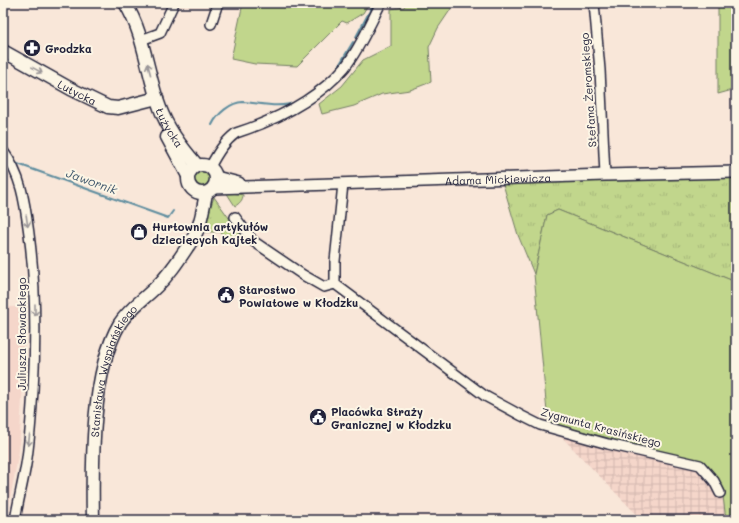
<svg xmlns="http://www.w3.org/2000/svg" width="739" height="523" viewBox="0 0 739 523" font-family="Mali,sans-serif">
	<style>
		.built { fill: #f5d6ca }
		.industrial { fill: url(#industrial-grid) }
		.grass { fill: url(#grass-tufts); stroke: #727c64 }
		.green { fill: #c1d68c; stroke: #727c64 }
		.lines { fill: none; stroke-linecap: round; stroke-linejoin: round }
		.stream { stroke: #5e8d9f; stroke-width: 2 }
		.minor-casing { stroke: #22223b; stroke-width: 12 }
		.tertiary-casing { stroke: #22223b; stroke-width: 14 }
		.secondary-casing { stroke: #22223b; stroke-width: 15 }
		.minor { stroke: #fcf5e5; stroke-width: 9 }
		.tertiary { stroke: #fcf5e5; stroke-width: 11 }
		.secondary { stroke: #fcf5e5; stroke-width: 12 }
		.oneway { stroke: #9a9698 }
		.labels { text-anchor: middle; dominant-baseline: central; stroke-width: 4; stroke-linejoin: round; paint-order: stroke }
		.poi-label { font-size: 11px; font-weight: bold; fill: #22223b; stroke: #fcf5e5; text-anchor: start }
		.street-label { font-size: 11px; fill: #22223b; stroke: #fcf5e5 }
		.water-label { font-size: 12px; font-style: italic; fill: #40586d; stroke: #fcf5e5 }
	</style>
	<defs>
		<pattern id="industrial-grid" width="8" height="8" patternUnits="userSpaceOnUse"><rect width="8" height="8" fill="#f5d6ca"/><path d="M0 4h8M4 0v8" fill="none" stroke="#d2b7ae"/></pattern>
		<pattern id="grass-tufts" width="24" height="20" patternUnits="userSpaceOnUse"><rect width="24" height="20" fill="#c1d68c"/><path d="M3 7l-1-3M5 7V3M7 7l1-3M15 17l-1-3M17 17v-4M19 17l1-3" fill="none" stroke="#a6b77a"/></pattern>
	</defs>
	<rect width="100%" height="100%" fill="#f9e7d9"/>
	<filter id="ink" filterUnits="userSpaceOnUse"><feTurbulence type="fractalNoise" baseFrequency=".025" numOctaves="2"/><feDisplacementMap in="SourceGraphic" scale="8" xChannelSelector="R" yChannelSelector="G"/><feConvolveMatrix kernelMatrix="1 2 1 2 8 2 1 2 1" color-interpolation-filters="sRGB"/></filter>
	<g filter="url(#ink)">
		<path class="built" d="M3,307H23L24,340V363L19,451L6,520H3Z"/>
		<path class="industrial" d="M548,423L701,461L722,488L726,520H642Z"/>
		<path class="grass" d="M194 179a8 8 0 1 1 16 0a8 8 0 1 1-16 0Z
			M736,176V282L558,210L547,215L534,274L518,235L503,184Z
			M214,197L244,239L239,247L220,232H202Z"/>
		<path class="green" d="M243,3H369L363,13L347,23L342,21L297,66L255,64L231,59Z
			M407,3H455L438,28L429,47L431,82L410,90L382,94L354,106L322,114L319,104L342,86L363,60L391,46V9L404,7Z
			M718,3H736V89L718,94Z
			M226,192L243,195C243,200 239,204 235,206Z
			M558,210L736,282V520H726L722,488L701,461L548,423L534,274L547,215Z"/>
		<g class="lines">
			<path class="stream" d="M356,37L374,3
				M338,67L353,42
				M311,92L325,81
				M212,125C217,114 231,102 243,102C260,103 279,109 296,102
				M15,163L168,218L173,211"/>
			<defs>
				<path id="minor" d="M594,3L600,70L605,175
					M211,24L218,3
					M141,40L160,33L174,3
					M3,151C22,176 25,204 29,234C36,286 36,339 33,391C31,417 30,444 25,470C22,486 18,503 15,520
					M210,167C217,154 224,142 236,133C276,120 317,100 345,67C360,48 370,24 381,3
					M235,217L253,241L303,275L324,287L335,284V261L343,184
					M335,284L485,396L522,416L540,425L608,444L700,465L714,481L720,493"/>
				<g id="tertiary">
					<path d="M216,177L239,183"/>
					<path id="s1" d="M213,188L605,175L736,172"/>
				</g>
				<g id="secondary">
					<path id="s2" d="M125,3C145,35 147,74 160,108C168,130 182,148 197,165"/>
					<path id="s3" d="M3,51L71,89L108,107L118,108L157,98"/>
					<path d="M167,137L188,176"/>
					<circle cx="202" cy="179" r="14"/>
					<path id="s4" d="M93,520C92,465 91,371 120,323C129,309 144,299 156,287C169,275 178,261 188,246C192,240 196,235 198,228C202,217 204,204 206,193"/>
				</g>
			</defs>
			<use href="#minor" class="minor-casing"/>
			<use href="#tertiary" class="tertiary-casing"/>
			<use href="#secondary" class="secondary-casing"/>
			<use href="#minor" class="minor"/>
			<use href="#tertiary" class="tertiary"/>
			<use href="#secondary" class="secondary"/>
		</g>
		<defs><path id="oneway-shaft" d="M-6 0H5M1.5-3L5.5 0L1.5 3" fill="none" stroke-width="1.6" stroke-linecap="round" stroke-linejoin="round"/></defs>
		<g class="oneway">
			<use href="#oneway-shaft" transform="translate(149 69) rotate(-105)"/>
			<use href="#oneway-shaft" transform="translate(37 70) rotate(29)"/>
			<use href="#oneway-shaft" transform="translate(27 221) rotate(82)"/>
			<use href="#oneway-shaft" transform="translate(35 310) rotate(90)"/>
			<use href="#oneway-shaft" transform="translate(29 440) rotate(96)"/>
		</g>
	</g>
	<defs>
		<symbol id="pharmacy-disc" viewBox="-11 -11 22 22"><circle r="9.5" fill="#22223b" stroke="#fcf5e5"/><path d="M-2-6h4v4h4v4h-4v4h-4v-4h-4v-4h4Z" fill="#fff"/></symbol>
		<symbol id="shop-disc" viewBox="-11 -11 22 22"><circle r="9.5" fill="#22223b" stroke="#fcf5e5"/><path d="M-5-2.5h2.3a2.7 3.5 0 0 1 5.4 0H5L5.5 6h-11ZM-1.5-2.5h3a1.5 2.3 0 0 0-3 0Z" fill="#fff"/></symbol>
		<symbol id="civic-disc" viewBox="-11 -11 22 22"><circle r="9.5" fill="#22223b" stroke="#fcf5e5"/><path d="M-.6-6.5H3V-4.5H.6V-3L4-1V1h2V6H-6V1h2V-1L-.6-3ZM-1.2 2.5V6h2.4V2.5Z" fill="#fff"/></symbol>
	</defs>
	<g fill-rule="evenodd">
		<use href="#pharmacy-disc" x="22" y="38" width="20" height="20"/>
		<use href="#shop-disc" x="129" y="222" width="20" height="20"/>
		<use href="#civic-disc" x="216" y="285" width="20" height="20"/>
		<use href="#civic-disc" x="308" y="407" width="20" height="20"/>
	</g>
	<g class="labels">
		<g class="poi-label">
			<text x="45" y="48">Grodzka</text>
			<text x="152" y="226">Hurtownia artykułów<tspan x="152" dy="13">dziecięcych Kajtek</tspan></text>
			<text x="239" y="289">Starostwo<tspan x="239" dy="13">Powiatowe w Kłodzku</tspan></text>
			<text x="331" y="411">Placówka Straży<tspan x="331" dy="13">Granicznej w Kłodzku</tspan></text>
		</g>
		<g class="street-label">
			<text transform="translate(588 90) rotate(-94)">Stefana Żeromskiego</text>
			<text stroke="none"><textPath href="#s3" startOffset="85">Lutycka</textPath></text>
			<text stroke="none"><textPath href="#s2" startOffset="133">Łużycka</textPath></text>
			<text stroke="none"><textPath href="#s1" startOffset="285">Adama Mickiewicza</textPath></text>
			<text transform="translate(21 334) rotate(-90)">Juliusza Słowackiego</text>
			<text stroke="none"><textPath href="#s4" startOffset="153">Stanisława Wyspiańskiego</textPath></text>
			<text transform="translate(601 427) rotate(15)">Zygmunta Krasińskiego</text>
		</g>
		<g class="water-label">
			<text transform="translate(92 181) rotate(20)">Jawornik</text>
		</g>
	</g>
	<rect width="739" height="523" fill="none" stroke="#fcf5e5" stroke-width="16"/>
	<rect x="8" y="8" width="723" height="507" fill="none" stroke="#22223b" stroke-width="1.5" filter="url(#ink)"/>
</svg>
